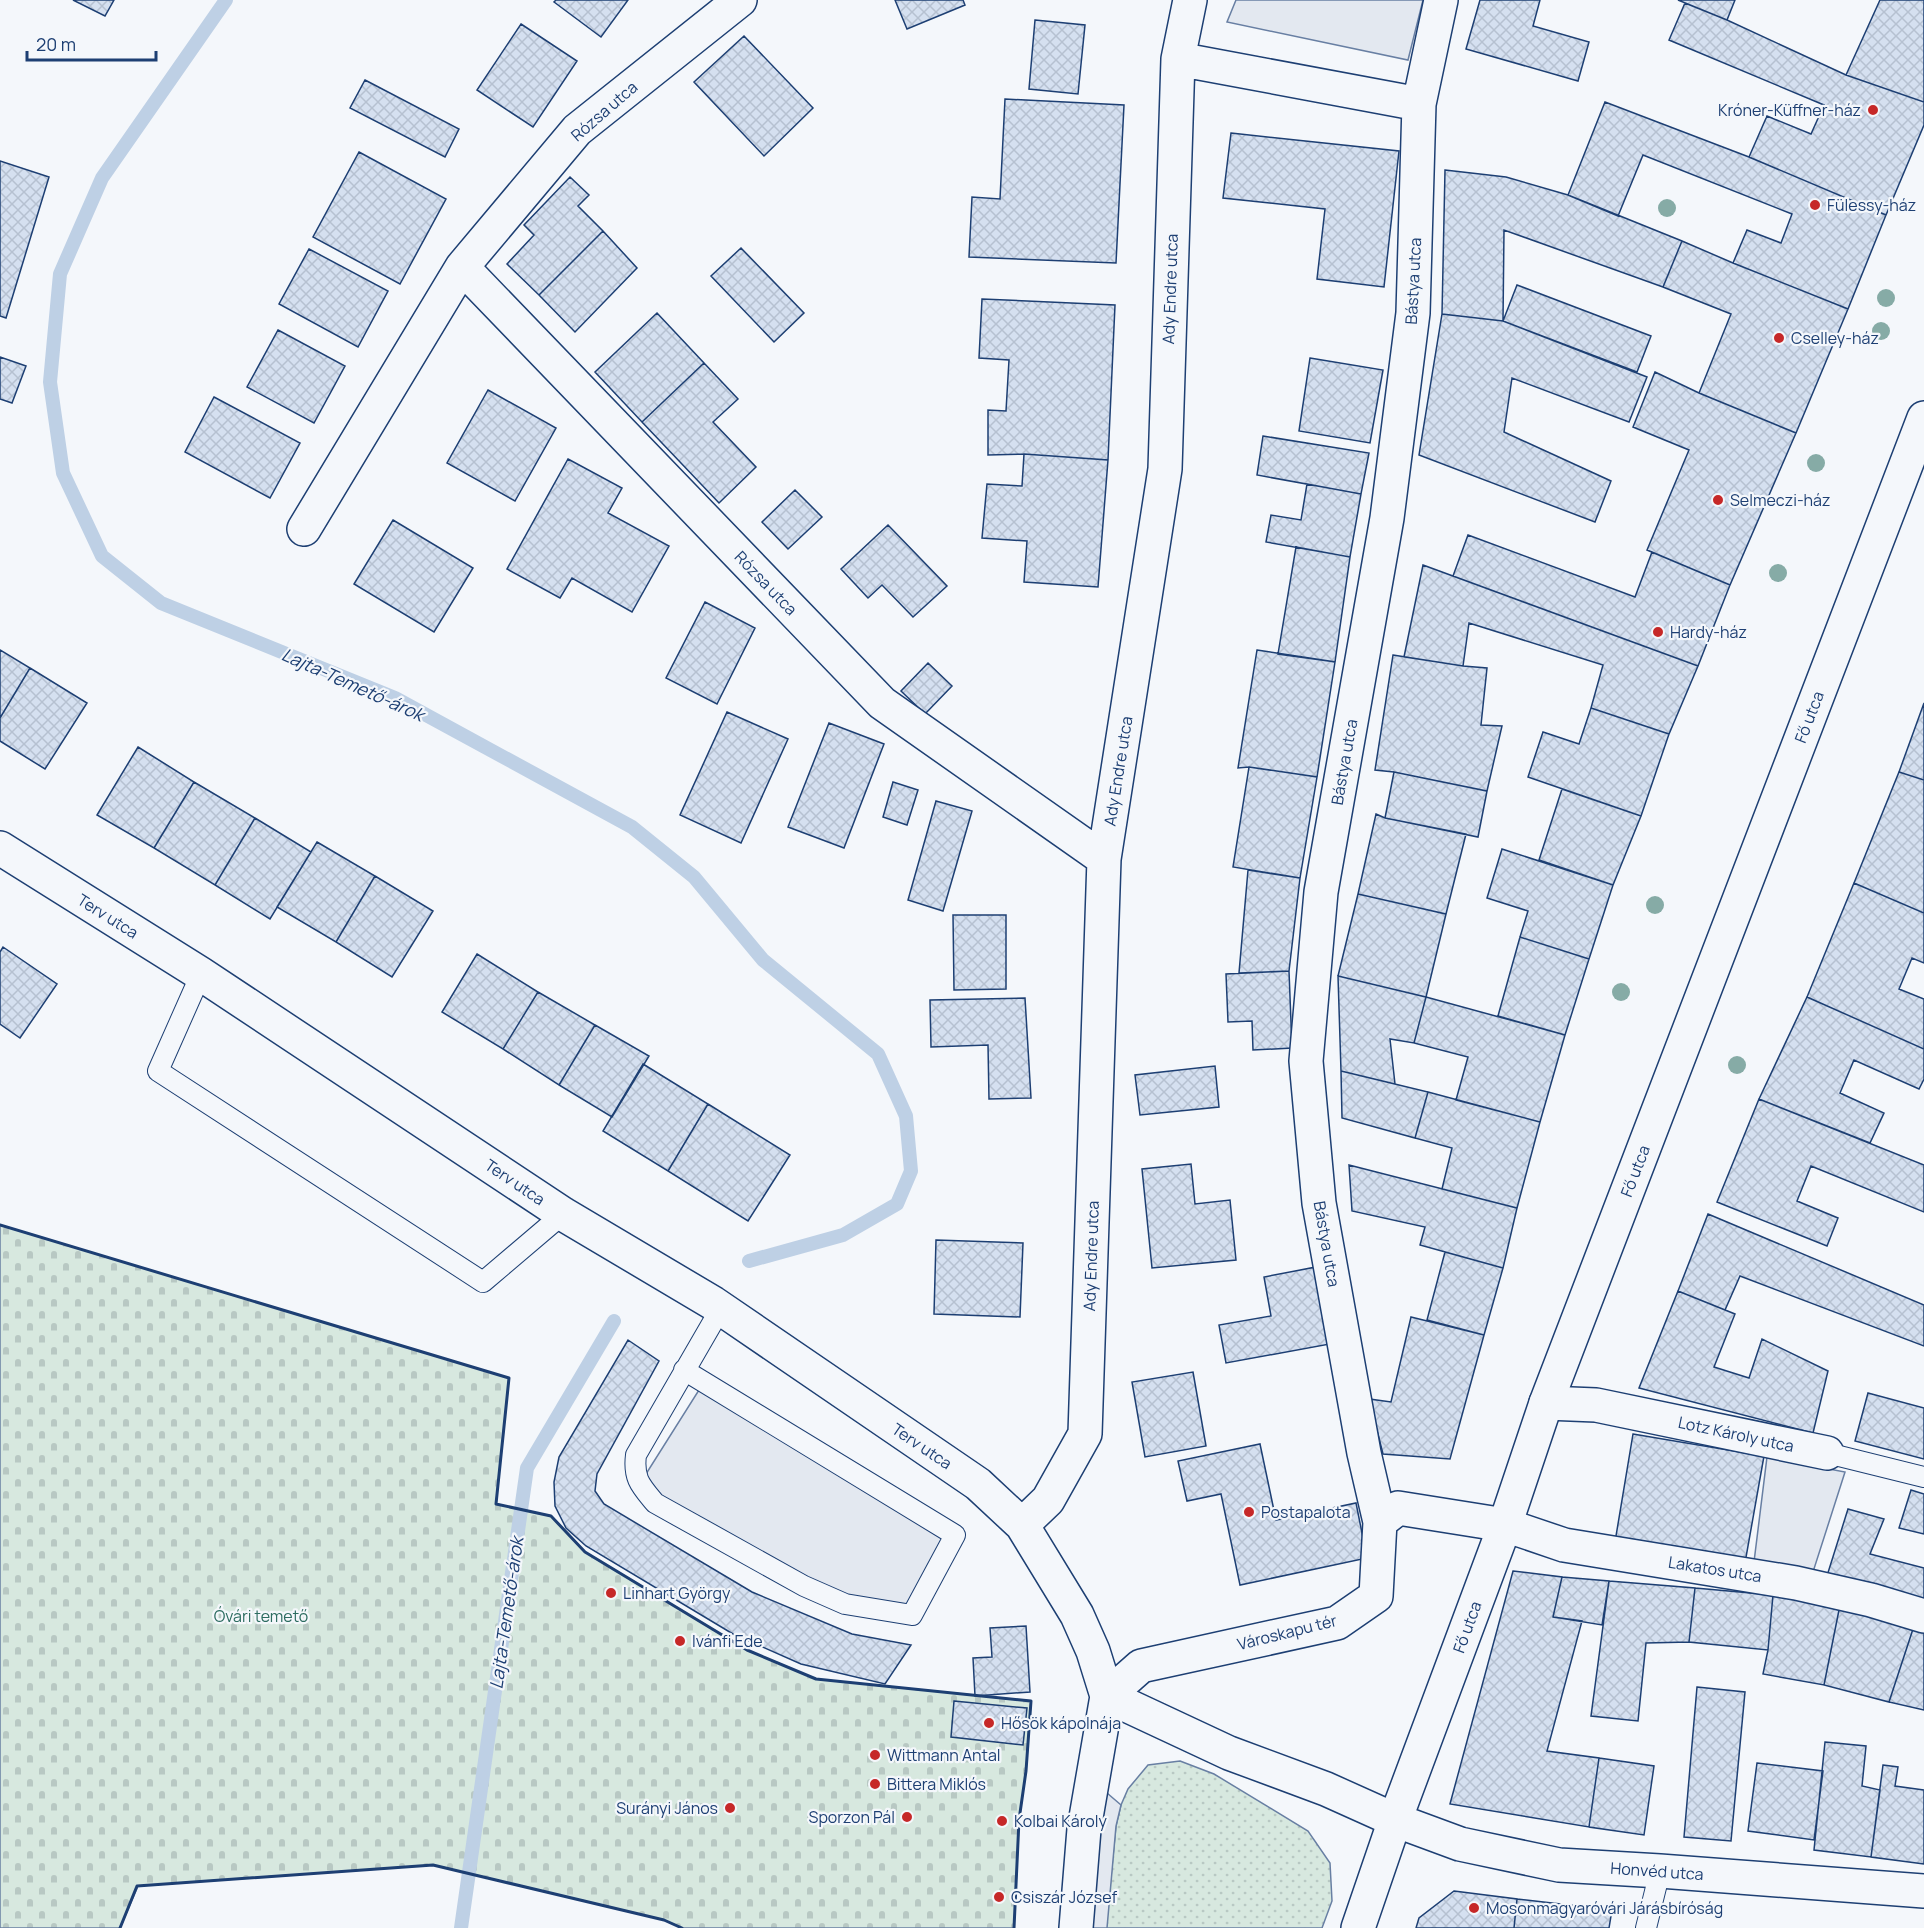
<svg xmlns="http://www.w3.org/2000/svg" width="1924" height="1928" viewBox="0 0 1924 1928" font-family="Manrope,sans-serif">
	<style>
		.cemetery { fill: url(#cemetery-stones); stroke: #687fa3; stroke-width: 1.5 }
		.park { fill: url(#park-dots); stroke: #687fa3; stroke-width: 1.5 }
		.parking { fill: #e3e8f0; stroke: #687fa3; stroke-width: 1.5 }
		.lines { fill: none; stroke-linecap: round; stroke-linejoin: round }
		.stream { stroke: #bed0e5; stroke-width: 14 }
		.building { fill: url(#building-cross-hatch); stroke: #1d3f73; stroke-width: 1.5 }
		.lane-casing { stroke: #1d3f73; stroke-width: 22 }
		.street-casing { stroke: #1d3f73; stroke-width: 36 }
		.primary-casing { stroke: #1d3f73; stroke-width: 36 }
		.lane { stroke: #f4f7fb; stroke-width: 20 }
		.street { stroke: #f4f7fb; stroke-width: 33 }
		.primary { stroke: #f4f7fb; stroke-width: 33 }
		.wall { stroke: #1d3f73; stroke-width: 3 }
		.tree { fill: #86aba6 }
		.poi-dot { fill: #c62828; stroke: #f4f7fb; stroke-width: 2 }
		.labels { text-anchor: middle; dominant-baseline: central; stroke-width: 4.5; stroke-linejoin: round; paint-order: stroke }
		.poi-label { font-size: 16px; fill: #1d3f73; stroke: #f4f7fb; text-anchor: start }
		.street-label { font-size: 16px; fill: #1d3f73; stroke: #f4f7fb }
		.park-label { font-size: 16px; fill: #2c6c60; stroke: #f4f7fb }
		.water-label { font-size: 18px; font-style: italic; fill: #1d3f73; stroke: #f4f7fb }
	</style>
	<defs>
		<pattern id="cemetery-stones" width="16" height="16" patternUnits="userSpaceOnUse" patternTransform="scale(1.5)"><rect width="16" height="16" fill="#d7e8df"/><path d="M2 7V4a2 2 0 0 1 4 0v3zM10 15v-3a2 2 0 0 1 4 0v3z" fill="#b8c8c3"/></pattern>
		<pattern id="park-dots" width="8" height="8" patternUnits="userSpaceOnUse" patternTransform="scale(1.5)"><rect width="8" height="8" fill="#d7e8df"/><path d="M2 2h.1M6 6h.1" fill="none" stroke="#b8c8c3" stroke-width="1.8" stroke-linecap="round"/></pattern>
		<pattern id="building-cross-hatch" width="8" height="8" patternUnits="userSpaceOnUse" patternTransform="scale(1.5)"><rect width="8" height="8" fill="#d5e0f0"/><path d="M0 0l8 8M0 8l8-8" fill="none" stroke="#b6c1d1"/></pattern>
	</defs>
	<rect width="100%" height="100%" fill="#f4f7fb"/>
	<path class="cemetery" d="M0,1225L509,1378L496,1504L551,1516L585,1552L747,1650L816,1679L1031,1701L1026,1771L1019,1821L1014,1928H682L664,1920L433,1865L138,1886L120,1928H0Z"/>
	<path class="park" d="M1180,1761L1214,1774L1308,1831L1330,1863L1332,1901L1322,1928H1106L1116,1826L1121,1805L1128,1789L1148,1765Z"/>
	<path class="parking" d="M1236,0H1423L1408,60L1227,22Z
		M704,1382L955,1535L912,1615L845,1604L639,1485Z
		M1767,1457L1845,1472L1813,1572L1754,1562Z
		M1093,1781L1121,1805L1116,1826L1107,1928H1076Z"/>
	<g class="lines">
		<path class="stream" d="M226,0L102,178L60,274L50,382L63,473L102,556L161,603L395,698L632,827L694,877L763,960L878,1054L906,1116L911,1171L897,1204L843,1235L749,1261
			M461,1928L527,1468L614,1321"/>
	</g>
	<path class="building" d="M73,0H114L105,16Z
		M556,0H628L601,37L554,2Z
		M895,0H963L965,5L907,29Z
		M1480,0H1540L1533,26L1589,42L1578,81L1466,49Z
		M1678,0H1735L1727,20Z
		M1880,0H1924V102L1846,75Z
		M1685,3L1727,20L1846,75L1924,102V125L1886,215L1749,157L1767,116L1811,134L1824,105L1669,40Z
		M1035,20L1085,25L1078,94L1029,89Z
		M521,24L577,61L533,127L477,90Z
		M744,36L813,108L764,156L694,82Z
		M365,80L459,129L445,157L350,108Z
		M1005,99L1124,105L1116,263L969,257L972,197L1000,199Z
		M1605,102L1749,157L1886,215L1848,309L1733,263L1747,230L1781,243L1792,214L1643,155L1618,216L1568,195Z
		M1231,133L1399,151L1384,287L1317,279L1325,209L1223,198Z
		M359,152L446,199L400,284L313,237Z
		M0,161L49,177L6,318L0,316Z
		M1445,170L1506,177L1568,195L1682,241L1663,287L1504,230L1503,321L1442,314Z
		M570,177L589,195L578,206L603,231L539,295L507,264L534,235L524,225Z
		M603,231L637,268L575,332L539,295Z
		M1682,241L1733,263L1848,309L1796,433L1699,393L1731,314L1663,287Z
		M741,248L804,313L774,342L711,276Z
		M309,249L388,291L358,347L279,304Z
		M1517,285L1651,336L1637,372L1503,321Z
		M982,299L1115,305L1108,460L1024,454L988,455V410L1006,411L1009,360L979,358Z
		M657,313L704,363L642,422L595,372Z
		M1442,314L1503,321L1647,377L1629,422L1512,378L1504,432L1611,481L1595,522L1419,455Z
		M278,330L345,366L314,423L247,387Z
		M0,357L26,366L12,403L0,399Z
		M1310,358L1383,370L1370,443L1299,431Z
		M704,363L738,399L713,422L756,467L719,503L642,422Z
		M1655,372L1699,393L1796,433L1730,585L1647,550L1689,450L1633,427Z
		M488,390L556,428L515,501L447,463Z
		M214,397L300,443L270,498L185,452Z
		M1263,436L1369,453L1361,494L1257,475Z
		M1024,454L1108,460L1098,587L1024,582L1027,541L982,538L987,484L1022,486Z
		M568,459L622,488L608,513L669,546L632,612L572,578L560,598L507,569Z
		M1307,484L1361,494L1350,557L1266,542L1271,515L1301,520Z
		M795,490L822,517L788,549L762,522Z
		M393,520L473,568L434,632L354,584Z
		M888,525L947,586L913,617L882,585L868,598L841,569Z
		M1468,535L1635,597L1652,552L1730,585L1698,666L1453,576Z
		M1296,547L1350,557L1335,662L1278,654Z
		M1423,565L1698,666L1669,734L1591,708L1603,665L1469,623L1463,666L1404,657Z
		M705,602L755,628L717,704L666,678Z
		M0,650L30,668L0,718Z
		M1257,650L1335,662L1317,777L1249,767L1238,768Z
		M1393,655L1463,666L1487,668L1481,725L1502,726L1487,791L1394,772L1375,770Z
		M928,663L952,686L925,714L901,691Z
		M30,668L87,703L45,769L0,741V718Z
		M1924,703V780L1899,772Z
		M1591,708L1669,734L1641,816L1528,777L1543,732L1579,744Z
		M727,712L788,739L741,843L680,815Z
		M829,723L884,744L844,848L788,827Z
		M138,747L194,782L154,848L97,815Z
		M1249,767L1317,777L1300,878L1233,867Z
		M1394,772L1487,791L1478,837L1385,818Z
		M1899,772L1924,780V913L1854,883Z
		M194,782L255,818L215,885L154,848Z
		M893,782L918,790L907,825L883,817Z
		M1562,789L1641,816L1613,885L1539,860Z
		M936,801L972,811L943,911L908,900Z
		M1376,814L1385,818L1466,834L1446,914L1358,894Z
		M255,818L311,852L270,919L215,885Z
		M317,842L375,876L336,942L277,907Z
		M1502,849L1613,885L1589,959L1520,937L1528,911L1487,898Z
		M1248,870L1300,878L1289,971L1239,973Z
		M375,876L433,911L392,977L336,942Z
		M1854,883L1924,913V963L1912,958L1899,989L1924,999V1049L1807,997Z
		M1358,894L1446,914L1426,997L1338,976Z
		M953,915H1006V989L954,990Z
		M1520,937L1589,959L1565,1035L1498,1016Z
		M3,947L57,984L20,1038L0,1024V952Z
		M477,954L538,992L503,1049L442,1012Z
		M1289,971L1292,1048L1253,1050L1252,1021L1228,1022L1226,974Z
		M1338,976L1426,997L1414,1043L1390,1039L1395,1084L1341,1071Z
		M538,992L595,1025L559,1085L503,1049Z
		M1426,997L1565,1035L1540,1122L1456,1100L1468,1057L1414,1043Z
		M1807,997L1924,1049V1079L1919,1089L1854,1060L1840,1093L1884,1113L1870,1143L1759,1099Z
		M1025,998L1031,1098L989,1099L988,1045L931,1047L930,1000Z
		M595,1025L649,1056L612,1117L559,1085Z
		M643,1064L708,1104L668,1171L603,1131Z
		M1215,1066L1219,1107L1140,1115L1135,1075Z
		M1341,1071L1428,1092L1415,1138L1342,1118Z
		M1428,1092L1540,1122L1517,1208L1442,1189L1452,1148L1415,1138Z
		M1759,1099L1924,1165V1212L1811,1166L1797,1201L1838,1218L1827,1246L1717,1202Z
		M708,1104L790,1155L748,1221L668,1171Z
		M1191,1164L1195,1204L1230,1200L1236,1260L1152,1268L1142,1169Z
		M1349,1165L1517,1208L1503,1268L1420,1245L1425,1227L1352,1211Z
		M1708,1214L1924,1305V1346L1740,1276L1725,1310L1678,1291Z
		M936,1240L1023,1243L1020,1317L934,1314Z
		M1445,1252L1503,1268L1484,1335L1427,1320Z
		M1316,1267L1330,1344L1226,1363L1219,1325L1271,1316L1264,1277Z
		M1678,1291L1735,1314L1714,1367L1749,1378L1762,1339L1828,1371L1813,1433L1639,1388Z
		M1411,1317L1484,1335L1450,1459L1383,1454L1369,1399L1391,1402Z
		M628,1340L659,1361L597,1474L595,1491L604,1504L752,1592L852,1634L911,1645L885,1684L801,1664L733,1634L586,1546L566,1528L555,1506L554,1482L559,1457Z
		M1193,1372L1206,1446L1145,1457L1132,1382Z
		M1868,1393L1924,1408V1459L1855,1441Z
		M1633,1434L1764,1456L1745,1563L1615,1542Z
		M1260,1444L1276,1520L1356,1503L1367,1558L1240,1585L1221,1494L1187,1501L1178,1461Z
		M1911,1490L1924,1494V1534L1899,1528Z
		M1848,1509L1884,1519L1870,1554L1924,1568V1610L1826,1579Z
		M1513,1571L1562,1577L1553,1617L1582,1621L1547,1751L1599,1758L1589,1827L1450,1804Z
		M1562,1577L1609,1581L1602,1625L1553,1617Z
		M1609,1581L1695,1588L1689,1642L1646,1643L1638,1721L1591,1716Z
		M1695,1588L1773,1595L1768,1650L1689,1642Z
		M1773,1595L1840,1605L1824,1685L1763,1674L1768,1650Z
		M1840,1605L1914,1626L1889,1702L1824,1685Z
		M1026,1626L1030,1692L975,1696L973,1658L992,1657L990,1628Z
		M1914,1626L1924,1629V1710L1889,1702Z
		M1697,1687L1745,1692L1731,1841L1684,1837Z
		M954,1701L1027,1708L1023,1745L951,1737Z
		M1825,1742L1866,1746L1862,1786L1880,1790L1871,1857L1814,1850Z
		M1599,1758L1654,1766L1644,1835L1589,1827Z
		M1757,1763L1823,1771L1814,1840L1748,1831Z
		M1883,1765L1898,1767L1895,1786L1924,1790V1864L1871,1857Z
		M1454,1891L1517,1899L1514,1928H1416L1419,1918Z
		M1517,1899L1612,1910L1609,1928H1514Z"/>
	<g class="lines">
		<defs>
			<path id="lane" d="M201,974L158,1071L483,1282L563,1214
				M684,1370L955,1535L912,1615L845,1604L804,1586L655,1503C641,1486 633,1479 636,1455L721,1308
				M1827,1453L1924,1477
				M1646,1928L1660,1871"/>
			<path id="street" d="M740,0L577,130L462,267L882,703L1104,859
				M1178,59L1419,104
				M304,529L462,267
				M0,848L201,974L563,1214L713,1303L978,1484L1022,1525L1077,1615L1093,1651L1107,1696L1084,1829L1076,1928
				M1546,1403L1596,1405L1827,1453
				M1380,1522L1398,1508L1505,1525L1564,1545L1796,1583L1871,1600L1924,1616
				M1022,1525L1048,1500L1085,1434L1104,859L1165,469L1178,59L1190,0
				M1107,1696L1141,1666L1337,1623L1376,1596L1380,1522L1364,1453L1319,1203L1306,1061L1321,892L1387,518L1413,313L1419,104L1441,0
				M1107,1696L1229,1753L1326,1789L1395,1820L1460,1844L1559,1865L1660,1871L1924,1891"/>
			<path id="primary" d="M1358,1928L1395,1820L1505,1525L1546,1403L1924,418"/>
		</defs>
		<use href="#lane" class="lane-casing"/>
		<use href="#street" class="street-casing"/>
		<use href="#primary" class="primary-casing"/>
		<use href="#lane" class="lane"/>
		<use href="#street" class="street"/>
		<use href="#primary" class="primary"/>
		<path class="wall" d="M0,1225L509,1378L496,1504L551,1516L585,1552L747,1650L816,1679L1031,1701L1026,1771L1019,1820L1014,1928
			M120,1928L137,1886L433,1865L664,1920L682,1928"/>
	</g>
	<g class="tree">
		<circle cx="1667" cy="208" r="9"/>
		<circle cx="1886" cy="298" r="9"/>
		<circle cx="1881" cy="331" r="9"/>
		<circle cx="1816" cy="463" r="9"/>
		<circle cx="1778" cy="573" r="9"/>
		<circle cx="1655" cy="905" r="9"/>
		<circle cx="1621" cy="992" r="9"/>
		<circle cx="1737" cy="1065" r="9"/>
	</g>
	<g class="poi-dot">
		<circle cx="1873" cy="110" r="6"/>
		<circle cx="1815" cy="205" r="6"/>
		<circle cx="1779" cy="338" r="6"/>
		<circle cx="1718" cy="500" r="6"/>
		<circle cx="1658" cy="632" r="6"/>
		<circle cx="1249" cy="1512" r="6"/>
		<circle cx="611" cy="1593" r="6"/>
		<circle cx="680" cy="1641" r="6"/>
		<circle cx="989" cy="1723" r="6"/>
		<circle cx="875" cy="1755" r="6"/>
		<circle cx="875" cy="1784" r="6"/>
		<circle cx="730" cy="1808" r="6"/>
		<circle cx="907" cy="1817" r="6"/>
		<circle cx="1002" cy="1821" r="6"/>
		<circle cx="999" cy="1897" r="6"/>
		<circle cx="1474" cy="1908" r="6"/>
	</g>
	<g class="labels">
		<g class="poi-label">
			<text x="1861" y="110" text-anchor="end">Króner-Küffner-ház</text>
			<text x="1827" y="205">Fülessy-ház</text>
			<text x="1791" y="338">Cselley-ház</text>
			<text x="1730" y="500">Selmeczi-ház</text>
			<text x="1670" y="632">Hardy-ház</text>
			<text x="1261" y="1512">Postapalota</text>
			<text x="623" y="1593">Linhart György</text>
			<text x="692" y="1641">Ivánfi Ede</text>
			<text x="1001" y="1723">Hősök kápolnája</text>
			<text x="887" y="1755">Wittmann Antal</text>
			<text x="887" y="1784">Bittera Miklós</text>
			<text x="718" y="1808" text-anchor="end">Surányi János</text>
			<text x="895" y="1817" text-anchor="end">Sporzon Pál</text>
			<text x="1014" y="1821">Kolbai Károly</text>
			<text x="1011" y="1897">Csiszár József</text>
			<text x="1486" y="1908">Mosonmagyaróvári Járásbíróság</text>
		</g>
		<g class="street-label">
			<text transform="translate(604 111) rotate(-41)">Rózsa utca</text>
			<text transform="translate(1413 281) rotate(-87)">Bástya utca</text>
			<text transform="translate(1170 289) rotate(-88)">Ady Endre utca</text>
			<text transform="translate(766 583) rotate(46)">Rózsa utca</text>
			<text transform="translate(1809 717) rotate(-69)">Fő utca</text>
			<text transform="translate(1344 762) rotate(-80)">Bástya utca</text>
			<text transform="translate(1118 771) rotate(-81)">Ady Endre utca</text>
			<text transform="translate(108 916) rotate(32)">Terv utca</text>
			<text transform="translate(1635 1171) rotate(-69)">Fő utca</text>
			<text transform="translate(515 1182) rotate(34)">Terv utca</text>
			<text transform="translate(1327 1244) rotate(80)">Bástya utca</text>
			<text transform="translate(1091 1256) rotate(-88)">Ady Endre utca</text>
			<text transform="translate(1736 1434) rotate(12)">Lotz Károly utca</text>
			<text transform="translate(922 1446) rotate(34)">Terv utca</text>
			<text transform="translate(1715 1569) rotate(9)">Lakatos utca</text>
			<text transform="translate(1467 1627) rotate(-70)">Fő utca</text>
			<text transform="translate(1287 1632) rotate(-14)">Városkapu tér</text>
			<text transform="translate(1657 1871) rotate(4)">Honvéd utca</text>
		</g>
		<g class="park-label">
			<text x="261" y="1616">Óvári temető</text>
		</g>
		<g class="water-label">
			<text transform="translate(353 684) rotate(24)">Lajta-Temető-árok</text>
			<text transform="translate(506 1613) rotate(-82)">Lajta-Temető-árok</text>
		</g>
	</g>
	<path d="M27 51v9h129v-9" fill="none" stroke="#1d3f73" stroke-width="3"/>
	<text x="36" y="51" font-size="18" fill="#1d3f73" stroke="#f4f7fb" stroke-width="4.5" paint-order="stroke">20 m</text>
</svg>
